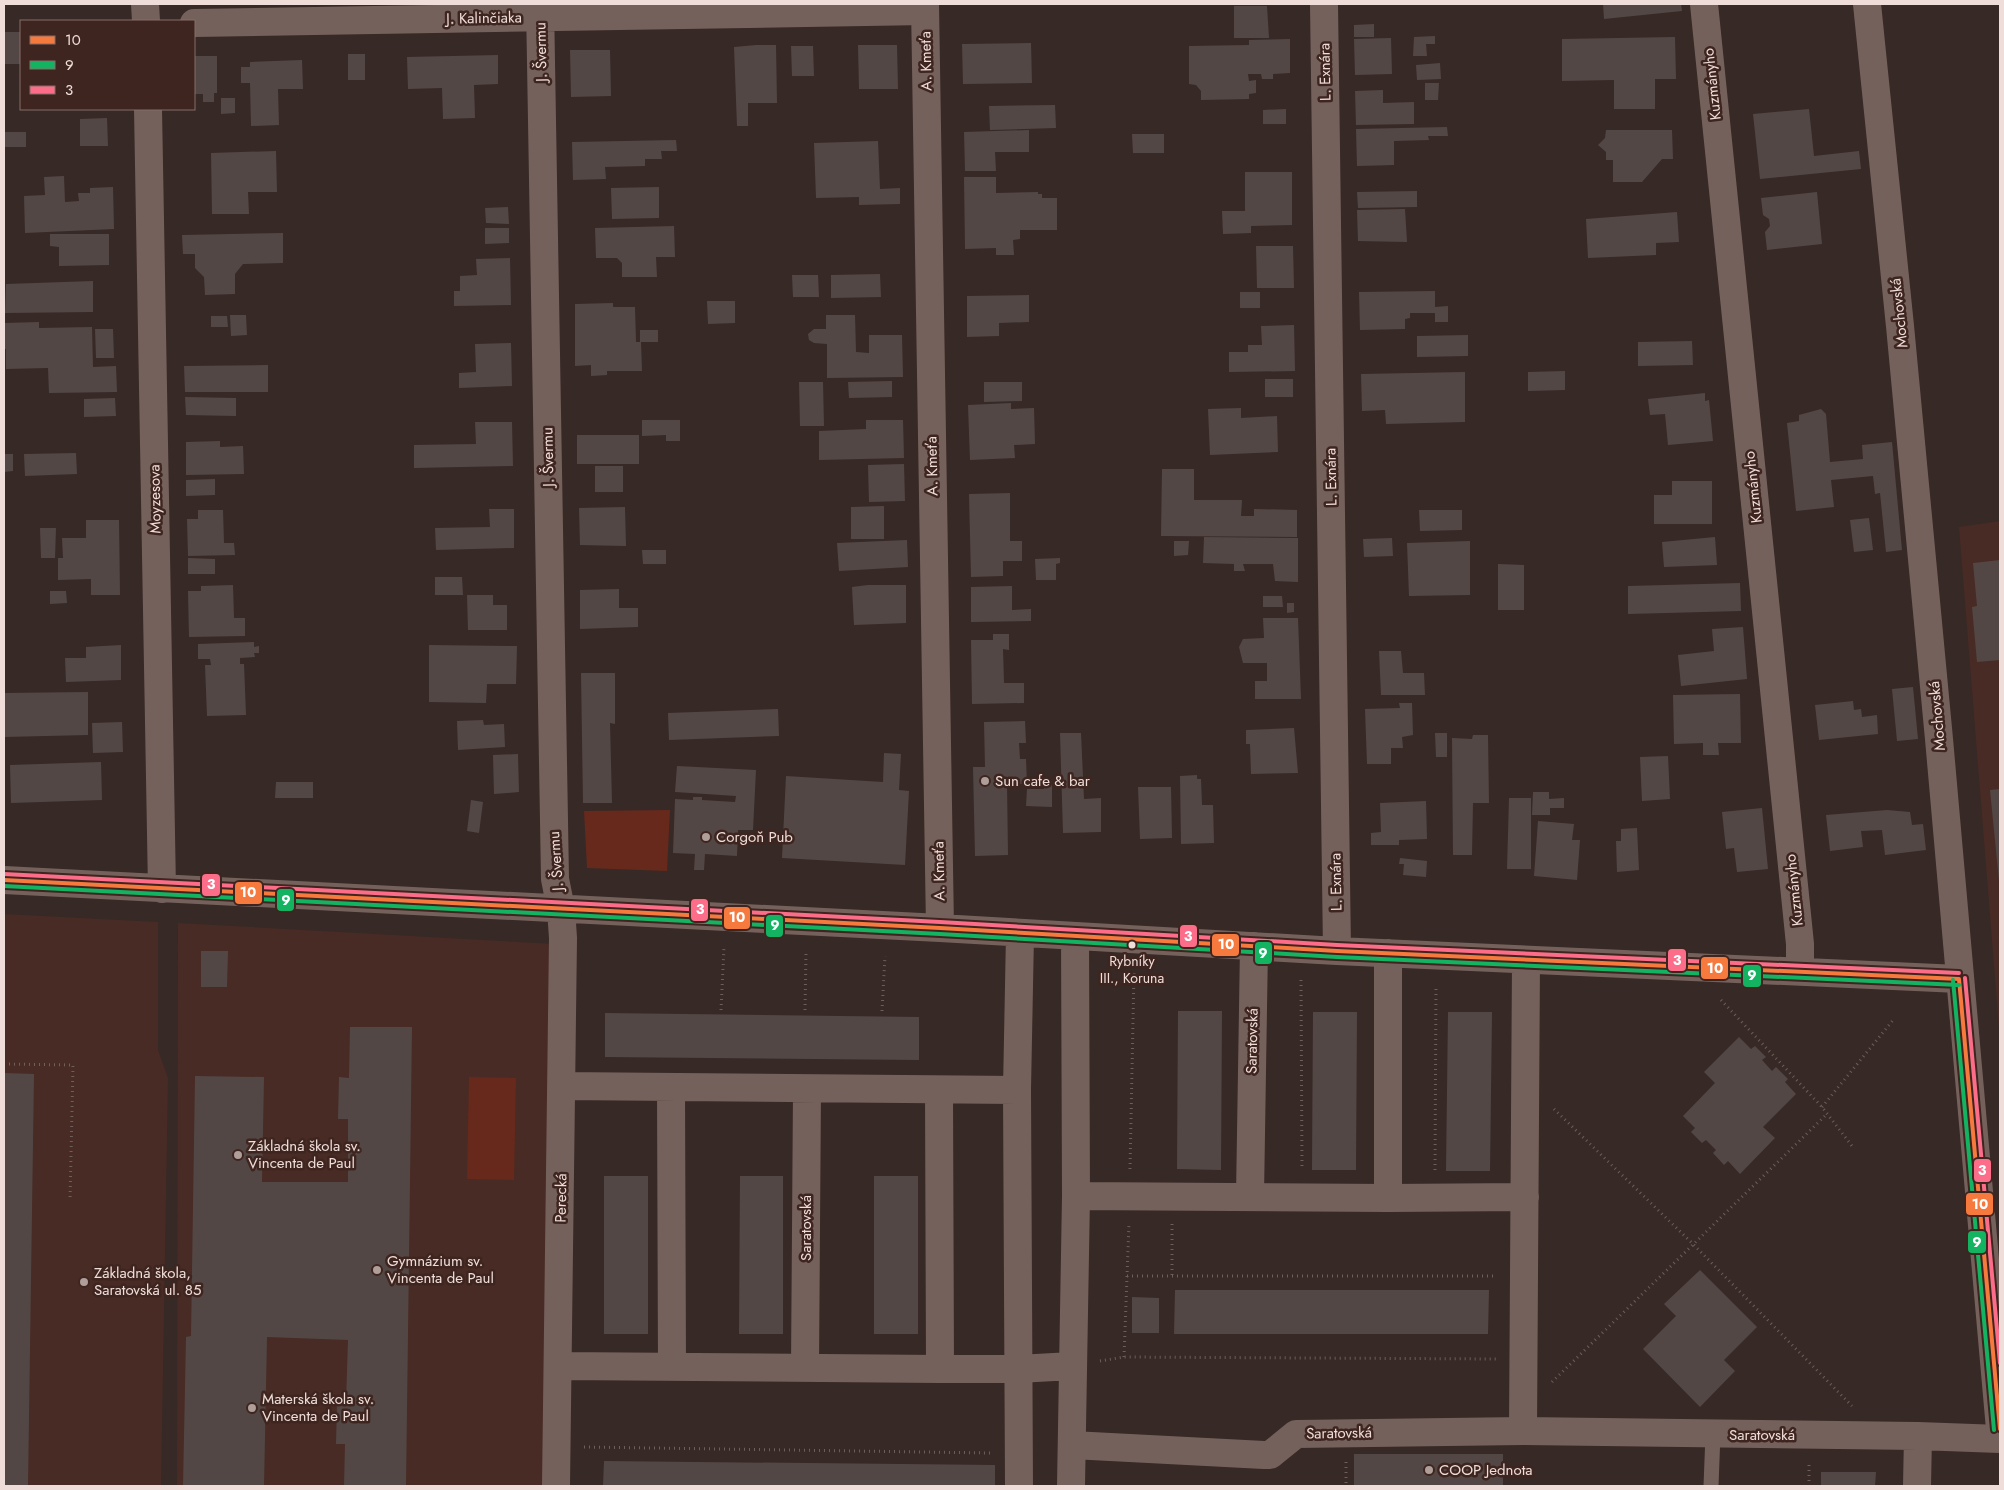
<svg xmlns="http://www.w3.org/2000/svg" width="2004" height="1490" viewBox="0 0 2004 1490" font-family="Jost,sans-serif">
	<style>
		.built { fill: #482b24 }
		.green { fill: #67291c }
		.building { fill: #534745 }
		.lines { fill: none; stroke-linecap: round; stroke-linejoin: round }
		.path { stroke: #6e5f5b; stroke-width: 3; stroke-dasharray: 1 4; stroke-linecap: butt }
		.service { stroke: #75615c; stroke-width: 15 }
		.minor { stroke: #75615c; stroke-width: 28 }
		.tertiary { stroke: #75615c; stroke-width: 28 }
		.bus-1-casing { stroke: #3e251f; stroke-width: 8 }
		.bus-2-casing { stroke: #3e251f; stroke-width: 8 }
		.bus-3-casing { stroke: #3e251f; stroke-width: 8 }
		.bus-1 { stroke: #f6793e; stroke-width: 4 }
		.bus-2 { stroke: #13b361; stroke-width: 4 }
		.bus-3 { stroke: #fb6d88; stroke-width: 4 }
		.poi-dot { fill: #af9e9a; stroke: #3e251f; stroke-width: 2 }
		.bus-dot { fill: #efddd9; stroke: #3e251f; stroke-width: 2 }
		.labels { text-anchor: middle; dominant-baseline: central; stroke-width: 5; stroke-linejoin: round; paint-order: stroke }
		.bus-label { font-size: 14px; fill: #efddd9; stroke: #3e251f }
		.street-label { font-size: 15px; fill: #efddd9; stroke: #3e251f }
		.poi-label { font-size: 15px; fill: #efddd9; stroke: #3e251f; text-anchor: start }
		.line-badge { stroke: #3e251f; stroke-width: 2 }
		.badge-label { font-size: 14px; text-anchor: middle; font-weight: bold; fill: #fff }
	</style>
	<rect width="100%" height="100%" fill="#372926"/>
	<path class="built" d="M2000,521V1041L1959,527Z
		M4,914L158,922V1050L168,1078L161,1486H4Z
		M178,923L555,944L543,1486H177Z"/>
	<path class="green" d="M670,810L667,871L587,868L584,811Z
		M469,1077L516,1078L514,1180L467,1179Z"/>
	<path class="building" d="M1603,4H1681L1682,11L1604,19Z
		M1234,6H1267L1269,38H1234Z
		M1374,24V37H1354V25Z
		M4,32H21V64H4Z
		M1435,36V44H1426L1427,56H1413L1414,37Z
		M1675,37L1676,79H1655V109H1614V80L1562,81V39Z
		M1391,38L1392,74L1355,75L1354,39Z
		M1290,39V73L1273,74V79H1262L1261,74H1248L1249,81L1256,80V93L1249,94V99L1201,100V91L1196,85L1189,84V46L1249,45V40Z
		M1031,43L1032,83L963,84L962,44Z
		M756,45H776L777,103H748V126H737L734,47Z
		M858,45H897L898,89H859Z
		M791,46H813L814,76H792Z
		M570,50H610L611,96L571,97Z
		M348,54H365V80H348Z
		M498,55V84L474,85L475,118L443,119L442,88L408,89L407,57Z
		M194,56H217V93H214V102H203V94H194Z
		M302,60L303,89H278L279,125L251,126L250,83H241V67H250V62Z
		M1440,63L1441,79L1417,80L1416,65Z
		M1425,83H1439L1438,100H1425Z
		M1383,90V103L1414,102V124L1356,125L1355,91Z
		M221,98H235V113L221,114Z
		M1055,105L1056,128L990,130L989,106Z
		M1286,109V124H1263V110Z
		M1809,109L1814,156L1859,151L1861,169L1760,179L1753,114Z
		M107,118L108,146H80V119Z
		M1447,127L1448,136H1428L1429,140L1394,141V165L1357,166L1356,129Z
		M1029,130V152H995L996,171H965L964,132Z
		M1606,130H1672L1673,159H1662L1642,182H1613V160H1606V152L1598,145L1605,138Z
		M4,132H26V147H4Z
		M1132,134H1164V153H1133Z
		M676,140L677,151H661L662,159H645V166L605,167L606,179L573,180L572,142Z
		M878,141L880,189L900,188V204L859,205V197L816,198L814,143Z
		M276,151L277,192H248L249,214H212L211,153Z
		M1245,172H1292V225L1251,226V233L1223,234L1222,211H1245Z
		M64,176L65,202L79,201L78,193H90V188L113,187L114,229L25,233L24,196L45,195L44,177Z
		M964,177H996V193L1038,192V194H1042V198H1057V230H1020V239L1013,240L1014,255H996V248L965,249Z
		M659,187V218L612,219L611,188Z
		M1417,191V207L1358,208L1357,192Z
		M1817,192L1822,244L1767,250L1765,232L1770,226L1769,219L1763,215L1761,198Z
		M508,207L509,224L486,223L485,208Z
		M1405,209L1407,242L1358,241L1357,210Z
		M1677,212L1679,242L1656,243V255L1588,258L1586,219Z
		M674,226L675,257H656L657,277H622V263L617,258H596L595,228Z
		M485,228H509V243L485,244Z
		M283,233V263L243,264L235,274V294L205,295L204,277L195,268V254H183L182,235Z
		M50,234H109V265L59,266V247L50,246Z
		M1256,246H1293L1294,288H1257Z
		M510,258L511,305L454,306V291H460V276L477,275L476,259Z
		M880,274L881,297L831,298V275Z
		M792,275H818L819,297H793Z
		M93,281V312L5,313L6,284Z
		M1435,291V307L1448,306V322H1435V313H1410V318L1405,319V329L1360,330L1359,292Z
		M1240,292H1260V308H1240Z
		M1029,295V322L999,323V336L967,337V296Z
		M707,301H735V323L708,324Z
		M613,303V307H635L636,342H640V330H658V342H641L642,371H607V375L591,376V365L575,366V304Z
		M230,315H246L247,335L231,336Z
		M826,315H855L856,352L869,353V335H902L903,377L827,378V344L814,343L809,340L808,334L814,329H826Z
		M211,316H227L228,327H211Z
		M39,322V328L92,327L93,367L116,366L117,392L49,393L48,368L6,369V349H4V323Z
		M1294,325L1295,371L1229,372V352H1248V345H1262L1261,326Z
		M95,329H113L114,358H96Z
		M1468,335V356L1417,357V336Z
		M1692,341L1693,365L1638,366V342Z
		M511,343L512,386L459,388V373L476,372L475,344Z
		M268,365V392H185L184,366Z
		M1565,371V390L1528,391V372Z
		M1465,372V422L1386,424L1385,410L1362,411L1361,374Z
		M1265,379H1293V397H1265Z
		M892,381V397L849,398L848,382Z
		M799,382H823L824,426H800Z
		M984,382H1022V401L984,402Z
		M1705,393V401L1709,400L1713,441L1668,445L1665,414L1650,415L1648,399Z
		M185,397L236,398V416L186,415Z
		M115,398L116,416L84,417V399Z
		M1011,403V409L1034,408L1035,444L1014,445L1015,458L970,460L968,405Z
		M1241,408V418L1277,416L1278,452L1210,455L1208,409Z
		M1821,409L1826,414L1830,462L1863,459L1862,445L1892,442L1902,550L1886,552L1880,493L1875,494L1873,476L1831,480L1834,507L1796,511L1787,423L1799,421V415Z
		M642,420H680V441H666V435L642,436Z
		M866,420H903L904,458L819,460V431L866,429Z
		M475,422H512L513,466L414,468V445L476,444Z
		M577,435H639V464H577Z
		M220,441V447L243,446L244,474L186,475V442Z
		M76,453L77,474L25,476L24,454Z
		M4,454H13V471L4,472Z
		M904,464L905,501L869,502L868,465Z
		M595,466H623V492H595Z
		M1162,469H1194V500H1242L1241,516H1254V509L1297,510V537L1161,536Z
		M215,479V495L186,496V480Z
		M1672,481H1712V524H1654V495H1672Z
		M1010,493V541H1022V561H1003V576L971,577L969,494Z
		M884,506V539H851V507Z
		M625,507L626,546L580,545L579,508Z
		M489,509H514V548L436,550L435,528L490,527Z
		M198,510H223L224,543H234L235,555L188,556L187,519H198Z
		M1419,510H1462V530L1420,531Z
		M1869,518L1873,550L1854,552L1850,520Z
		M86,520H119L120,595H91V579L58,580V558H63L62,538H86Z
		M40,528H56L55,558H41Z
		M1204,537L1298,538V582L1275,581L1273,564H1243L1245,571H1234V564L1203,563Z
		M1715,537L1717,565L1664,567L1662,542Z
		M1392,538L1393,556L1364,557L1363,539Z
		M907,540L908,567L839,571L837,543Z
		M1174,541H1189L1188,555L1174,556Z
		M1470,541V595L1409,596L1407,543Z
		M642,550H666V564H643Z
		M188,558L215,559V574H188Z
		M1060,558V563L1056,564V580H1036L1035,559Z
		M2000,560V660L1977,662L1972,607L1977,606L1973,563Z
		M1498,564L1524,565V610H1498Z
		M435,577H462L463,595H435Z
		M1740,583L1741,611L1628,614V586Z
		M233,585L234,618H245V636L189,637L188,591H201V586Z
		M868,585H906V623L854,625L852,587Z
		M1012,586V610L1031,609V621L971,622V587Z
		M619,589V608H638V627L580,629V590Z
		M50,591H66L67,603L50,604Z
		M467,595H493V605H507V630H468Z
		M1263,596H1282L1283,607H1263Z
		M1287,603H1294V612L1287,613Z
		M1263,618H1298L1301,699H1255V681H1267V663H1243L1239,647L1243,639L1264,638Z
		M1743,627L1747,679L1681,686L1678,655L1714,651L1712,629Z
		M993,634H1009V650L1003,649L1004,683H1024V703L972,704L971,640H993Z
		M254,642V647L259,646V653H254L255,657L240,658V664H244L246,715L207,716L205,665H211L210,659H198V644Z
		M121,645V680L66,682L65,658H86V647Z
		M429,645L517,646L516,684H487L486,703L429,702Z
		M1379,651H1401L1403,673H1424L1425,695H1381Z
		M581,673H615V724L610,723L612,803H583Z
		M1913,687L1918,739L1897,741L1892,689Z
		M88,692V735L4,737V693Z
		M1740,694L1741,743H1718L1719,755H1703V743L1674,744L1673,695Z
		M1853,701L1854,710L1861,709L1862,717L1877,715L1878,734L1819,740L1815,705Z
		M1399,703H1412L1413,735L1402,737L1403,748H1391V764H1367L1365,709L1400,708Z
		M778,709L779,736L669,740L668,713Z
		M483,720L484,725L504,724L505,747L458,750L457,721Z
		M1025,721L1026,743H1019L1020,759H1026L1027,784H1007L1008,855L975,856L973,767H985L984,722Z
		M122,722L123,752L93,753L92,723Z
		M1294,728L1298,773L1251,774L1250,744H1246V730Z
		M1060,733H1081L1084,799L1101,798V832L1063,833Z
		M1435,733H1447V757H1436Z
		M1473,735H1488L1489,803H1473L1472,855H1453L1452,738L1472,739Z
		M884,753L901,754L899,790L909,791L905,865L782,858L786,776L883,782Z
		M518,754L519,792L494,794L493,755Z
		M1668,756L1670,799L1642,801L1640,757Z
		M101,762L102,800L11,803L10,765Z
		M677,766L756,770L753,830H738L737,856L705,854L704,870H694L695,854L673,853L675,799L693,800V797H702V800L735,802L736,796L675,792Z
		M1197,775V779H1201L1202,805H1213L1214,843L1181,844L1180,776Z
		M1044,781H1052V807L1026,806L1027,789H1044Z
		M276,782H313V798H275Z
		M1138,787H1171L1172,838L1140,839Z
		M2000,789V881H1999L1990,790Z
		M1533,792H1549V799L1564,798V808H1550V815H1532Z
		M1509,798H1531V869H1507Z
		M471,800L483,802L479,833L467,831Z
		M1426,801L1427,839L1399,840V845H1371V833L1381,832L1380,803Z
		M1762,808L1768,869L1737,872L1734,848L1726,849L1722,812Z
		M1887,810L1910,812L1912,825L1923,824L1926,850L1885,855L1882,830L1861,831L1863,847L1830,851L1826,815Z
		M1538,821L1574,824L1572,840H1580L1577,880L1534,876Z
		M1637,828L1639,870L1617,872L1616,841H1621V829Z
		M1400,858L1427,861L1426,877L1403,875L1404,864H1399Z
		M201,951H228L227,987H201Z
		M1178,1011H1222L1221,1170L1177,1169Z
		M1313,1012H1357L1356,1170H1312Z
		M1448,1012H1492L1490,1171H1446Z
		M605,1013L919,1017V1060L605,1057Z
		M350,1027H412L406,1486H344L345,1444H336L337,1402H346L348,1340L267,1337L264,1486H183L186,1337L191,1336L195,1076L264,1077L262,1182H348V1119H338L339,1077L349,1078Z
		M1739,1037L1751,1049L1755,1046L1766,1057L1762,1060L1772,1071L1776,1067L1788,1079L1785,1082L1796,1094L1763,1127L1775,1138L1740,1174L1728,1161L1724,1165L1713,1153L1716,1150L1706,1140L1702,1143L1691,1132L1695,1128L1683,1116L1715,1083L1704,1072Z
		M4,1073L34,1074L28,1486H4Z
		M604,1176H648V1334H604Z
		M740,1176H783V1334H739Z
		M874,1176H918V1334H874Z
		M1700,1270L1757,1327L1724,1360L1735,1371L1700,1407L1643,1349L1676,1316L1664,1304Z
		M1175,1290H1489L1488,1334H1174Z
		M1132,1297L1159,1298V1333H1132Z
		M1354,1454H1503V1486H1354Z
		M604,1461L995,1465V1486H603Z
		M1821,1472H1876L1875,1486H1821Z"/>
	<g class="lines">
		<path class="path" d="M1301,980L1302,1169
			M1721,1000L1822,1107L1852,1146
			M721,1010L724,947
			M805,1010L806,952
			M882,1011L885,956
			M4,1064L73,1065L70,1201
			M1822,1107L1894,1019
			M1554,1109L1693,1244L1852,1406
			M1130,1169L1134,972
			M1435,1170L1436,986
			M1172,1275V1224
			M1127,1276H1496
			M1124,1357L1129,1223
			M1100,1361L1124,1357L1496,1359
			M1552,1382L1827,1114
			M584,1447L991,1453
			M1346,1462V1486
			M1809,1486V1462"/>
		<path class="service" d="M1711,1486L1713,1434"/>
		<path class="minor" d="M145,4L146,21
			M540,4L555,879L561,909L563,938L556,1486
			M925,4L940,928
			M1324,4L1337,951
			M1704,4L1800,944V971
			M194,23L925,11
			M148,109L162,889
			M4,880L940,928L1337,951L1959,979
			M562,1086L1017,1090
			M671,1088L672,1367
			M939,1091L940,1369
			M1076,1196L1388,1198L1525,1197
			M1250,1196L1254,946
			M1388,1198V953
			M559,1366L940,1369H1018L1072,1366
			M805,1368L807,1089
			M1523,1431L1526,960
			M1072,1445L1264,1455H1270L1296,1434L1523,1431L1918,1436L2000,1439
			M1019,1486L1017,1090L1020,934
			M1071,1486L1076,1196L1075,936
			M1917,1486L1918,1436"/>
		<path class="tertiary" d="M1867,4L1900,326L1939,739L2000,1429"/>
		<defs>
			<path id="bus-1" d="M4,880L940,928L1337,951L1959,979
				M1959,979L2000,1429"/>
			<path id="bus-2" d="M4,886L940,934L1337,957L1959,985
				M1953,980L1994,1430"/>
			<path id="bus-3" d="M4,874L940,922L1337,945L1959,973
				M1965,978L2000,1363"/>
		</defs>
		<use href="#bus-1" class="bus-1-casing"/>
		<use href="#bus-2" class="bus-2-casing"/>
		<use href="#bus-3" class="bus-3-casing"/>
		<use href="#bus-1" class="bus-1"/>
		<use href="#bus-2" class="bus-2"/>
		<use href="#bus-3" class="bus-3"/>
	</g>
	<g class="poi-dot">
		<circle cx="985" cy="781" r="5"/>
		<circle cx="706" cy="837" r="5"/>
		<circle cx="238" cy="1155" r="5"/>
		<circle cx="377" cy="1270" r="5"/>
		<circle cx="84" cy="1282" r="5"/>
		<circle cx="252" cy="1408" r="5"/>
		<circle cx="1429" cy="1470" r="5"/>
	</g>
	<circle class="bus-dot" cx="1132" cy="945" r="4.5"/>
	<g class="labels">
		<g class="bus-label">
			<text x="1132" y="961">Rybníky<tspan x="1132" dy="17">III., Koruna</tspan></text>
		</g>
		<g class="street-label">
			<text transform="translate(484 18) rotate(-1)">J. Kalinčiaka</text>
			<text transform="translate(541 52) rotate(-91)">J. Švermu</text>
			<text transform="translate(926 61) rotate(-91)">A. Kmeťa</text>
			<text transform="translate(1325 72) rotate(-91)">L. Exnára</text>
			<text transform="translate(1712 84) rotate(-96)">Kuzmányho</text>
			<text transform="translate(1899 313) rotate(-96)">Mochovská</text>
			<text transform="translate(548 457) rotate(-91)">J. Švermu</text>
			<text transform="translate(932 466) rotate(-91)">A. Kmeťa</text>
			<text transform="translate(1331 477) rotate(-91)">L. Exnára</text>
			<text transform="translate(1753 487) rotate(-96)">Kuzmányho</text>
			<text transform="translate(155 499) rotate(-91)">Moyzesova</text>
			<text transform="translate(1937 716) rotate(-95)">Mochovská</text>
			<text transform="translate(556 861) rotate(-94)">J. Švermu</text>
			<text transform="translate(939 871) rotate(-91)">A. Kmeťa</text>
			<text transform="translate(1336 882) rotate(-91)">L. Exnára</text>
			<text transform="translate(1794 890) rotate(-96)">Kuzmányho</text>
			<text transform="translate(1252 1041) rotate(-89)">Saratovská</text>
			<text transform="translate(561 1198) rotate(-89)">Perecká</text>
			<text transform="translate(806 1228) rotate(-90)">Saratovská</text>
			<text transform="translate(1339 1433) rotate(-1)">Saratovská</text>
			<text x="1762" y="1435">Saratovská</text>
		</g>
		<g class="poi-label">
			<text x="995" y="781">Sun cafe &amp; bar</text>
			<text x="716" y="837">Corgoň Pub</text>
			<text x="248" y="1146">Základná škola sv.<tspan x="248" dy="17">Vincenta de Paul</tspan></text>
			<text x="387" y="1261">Gymnázium sv.<tspan x="387" dy="17">Vincenta de Paul</tspan></text>
			<text x="94" y="1273">Základná škola,<tspan x="94" dy="17">Saratovská ul. 85</tspan></text>
			<text x="262" y="1399">Materská škola sv.<tspan x="262" dy="17">Vincenta de Paul</tspan></text>
			<text x="1439" y="1470">COOP Jednota</text>
		</g>
	</g>
	<g class="line-badge">
		<rect x="201" y="873" width="20" height="24" rx="5" fill="#fb6d88"/>
		<rect x="234" y="881" width="29" height="24" rx="5" fill="#f6793e"/>
		<rect x="276" y="888" width="19" height="24" rx="5" fill="#13b361"/>
		<rect x="690" y="898" width="19" height="24" rx="5" fill="#fb6d88"/>
		<rect x="723" y="906" width="28" height="24" rx="5" fill="#f6793e"/>
		<rect x="765" y="914" width="19" height="24" rx="5" fill="#13b361"/>
		<rect x="1179" y="924" width="19" height="24" rx="5" fill="#fb6d88"/>
		<rect x="1211" y="933" width="29" height="24" rx="5" fill="#f6793e"/>
		<rect x="1254" y="941" width="19" height="24" rx="5" fill="#13b361"/>
		<rect x="1667" y="948" width="20" height="24" rx="5" fill="#fb6d88"/>
		<rect x="1700" y="956" width="29" height="24" rx="5" fill="#f6793e"/>
		<rect x="1742" y="964" width="20" height="24" rx="5" fill="#13b361"/>
		<rect x="1973" y="1158" width="19" height="25" rx="5" fill="#fb6d88"/>
		<rect x="1965" y="1192" width="29" height="24" rx="5" fill="#f6793e"/>
		<rect x="1967" y="1230" width="20" height="24" rx="5" fill="#13b361"/>
	</g>
	<g class="badge-label">
		<text x="211" y="889">3</text>
		<text x="248" y="897">10</text>
		<text x="286" y="905">9</text>
		<text x="700" y="914">3</text>
		<text x="737" y="922">10</text>
		<text x="775" y="930">9</text>
		<text x="1188" y="941">3</text>
		<text x="1226" y="949">10</text>
		<text x="1263" y="958">9</text>
		<text x="1677" y="965">3</text>
		<text x="1715" y="973">10</text>
		<text x="1752" y="980">9</text>
		<text x="1982" y="1175">3</text>
		<text x="1980" y="1209">10</text>
		<text x="1977" y="1247">9</text>
	</g>
	<rect width="2004" height="1490" fill="none" stroke="#efddd9" stroke-width="10"/>
	<rect x="20" y="20" width="175" height="90" fill="#3e251f" stroke="#856f69"/>
	<rect x="30" y="36" width="25" height="8" fill="#f6793e" stroke="#856f69"/>
	<text x="65" y="45" font-size="15" fill="#efddd9">10</text>
	<rect x="30" y="61" width="25" height="8" fill="#13b361" stroke="#856f69"/>
	<text x="65" y="70" font-size="15" fill="#efddd9">9</text>
	<rect x="30" y="86" width="25" height="8" fill="#fb6d88" stroke="#856f69"/>
	<text x="65" y="95" font-size="15" fill="#efddd9">3</text>
</svg>
